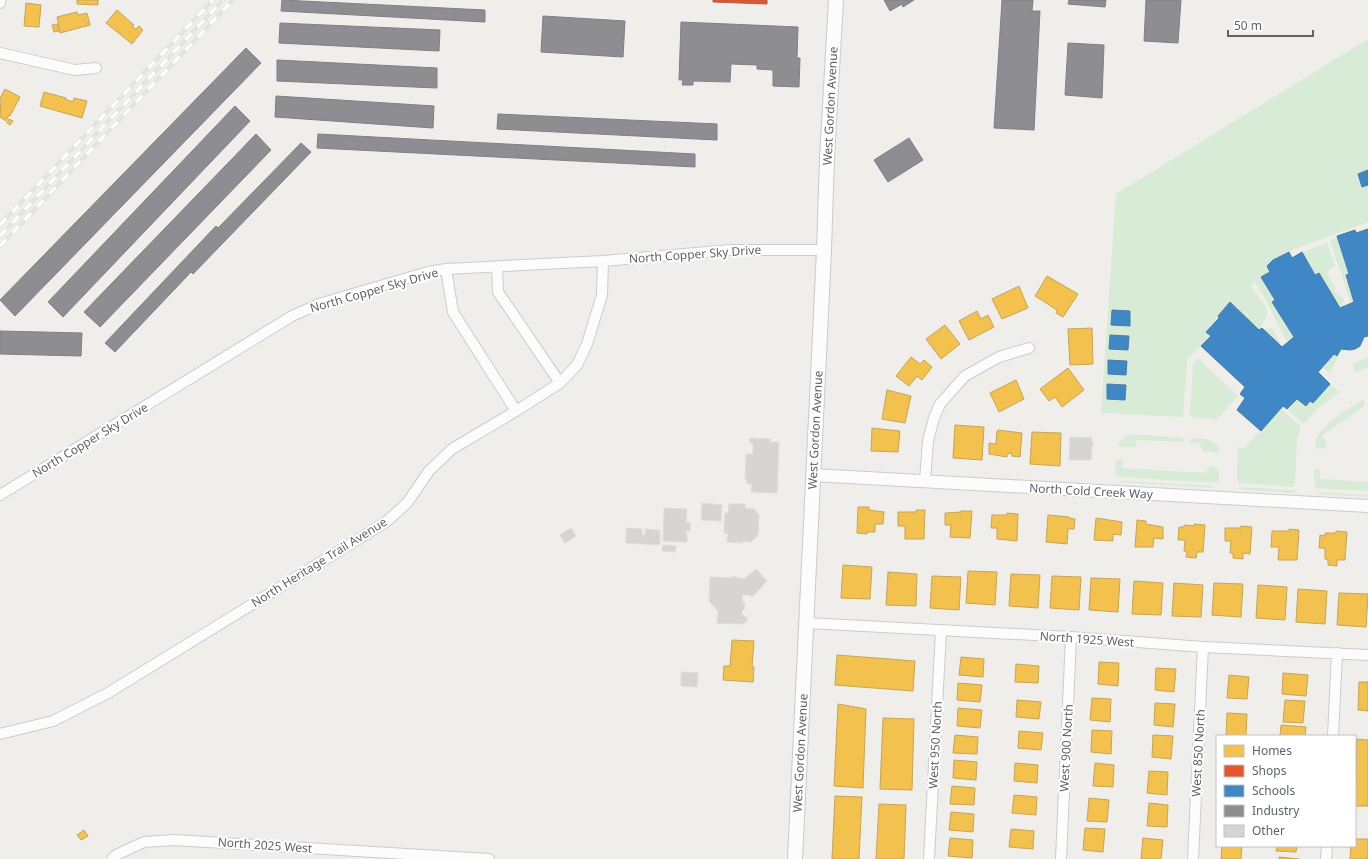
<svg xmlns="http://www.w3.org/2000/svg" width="1368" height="859" viewBox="0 0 1368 859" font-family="'Noto Sans',sans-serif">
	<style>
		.green { fill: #d8ebd6 }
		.homes { fill: #f2c14e; stroke: #c6a556 }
		.shops { fill: #e4572e; stroke: #bc5b3f }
		.schools { fill: #3f88c5; stroke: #497da9 }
		.industry { fill: #8d8d92; stroke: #7f8085 }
		.building { fill: #d6d5d3; stroke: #deddd9 }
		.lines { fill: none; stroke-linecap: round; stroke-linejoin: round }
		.minor-casing { stroke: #cbcccc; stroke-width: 12 }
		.tertiary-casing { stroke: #cbcccc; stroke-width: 14 }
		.secondary-casing { stroke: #cacacb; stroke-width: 16 }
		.minor { stroke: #fdfcfc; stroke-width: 10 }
		.tertiary { stroke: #fdfcfc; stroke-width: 12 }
		.secondary { stroke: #fdfcfc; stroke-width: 14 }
		.rail-casing { stroke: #e4e4e4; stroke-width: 4.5 }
		.rail { stroke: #fff; stroke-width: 3; stroke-dasharray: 9; stroke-linecap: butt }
		.labels { text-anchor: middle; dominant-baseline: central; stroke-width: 4; stroke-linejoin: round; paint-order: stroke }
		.street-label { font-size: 12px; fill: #5f6368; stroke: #fff }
	</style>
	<rect width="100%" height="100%" fill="#efeeea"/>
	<path class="green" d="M1368,39V222L1284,253L1273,260L1267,266L1270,272L1261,277L1275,300L1272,302L1294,337L1288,343C1276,323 1268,301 1255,282L1251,286L1267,308C1267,316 1264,323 1259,330L1230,302L1218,316L1206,332L1211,336L1187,360L1183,417L1101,413L1116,194Z
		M1337,237L1349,274L1346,275L1354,302L1351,304L1342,276V272L1339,268L1330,240Z
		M1327,242L1335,266L1329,269L1327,274L1336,288L1334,291L1344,299L1343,305L1347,304V305L1340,308L1319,273L1315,275L1302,253Z
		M1272,328L1282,347L1263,329Z
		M1334,354L1338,357L1330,372L1321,367Z
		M1368,357V368L1354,372L1353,364Z
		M1198,358L1238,396L1216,420L1213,419L1193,418V415H1190L1193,364Z
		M1330,384L1339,392L1318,408L1303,424L1287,409L1297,399L1305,406L1310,401L1313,403Z
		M1363,400L1365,402L1364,406L1322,436L1327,443L1326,447L1322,449L1316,448C1311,429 1348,408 1363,400Z
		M1281,409L1301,427L1297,439L1295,482L1293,487L1239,483L1237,479L1238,446L1243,449Z
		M1132,434L1182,438H1183L1184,440L1183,442L1135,440L1137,447H1120L1118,446C1119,439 1126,436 1132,434Z
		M1190,439C1202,437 1214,438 1220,450L1217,453L1203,451L1199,443H1190Z
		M1117,460H1123V462L1121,468L1205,473L1211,466H1214L1219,471V482L1216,483L1121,477L1115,474L1116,462Z
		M1316,469L1319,470L1320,472V479L1368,482V491L1317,488L1315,487L1314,471Z
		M1122,481L1213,486L1215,487L1212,488L1120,482Z
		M1240,487L1293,490L1296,492L1293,493L1238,489Z
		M1317,492L1368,495V497L1320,494Z"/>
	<path class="homes" d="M77,0H98V5L77,4Z
		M26,3L41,5L39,27L24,26Z
		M117,10L134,25L132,27L136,29L139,26L143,30L132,44L106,23Z
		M77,12L78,15L87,13L90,25L60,33L57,17Z
		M57,24L59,31L54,32L52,25Z
		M5,89L20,97L10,116L9,115L6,121L0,117L1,101L0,98Z
		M44,92L66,98L65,99L73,102L74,98L87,101L82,118L40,106Z
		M9,119L13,121L10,125L7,123Z
		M1047,276L1078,294L1063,317L1056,313L1057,311L1054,308L1035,296Z
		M1019,286L1028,308L1002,319L992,299Z
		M977,311L981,319L988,315L994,327L969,340L959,321Z
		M945,325L960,344L941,359L926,339Z
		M1092,328L1093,364L1070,365L1068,329Z
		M911,357L920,364L924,360L932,367L922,380L917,376L909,386L896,376Z
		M1068,368L1084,390L1062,407L1055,397L1049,401L1040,389Z
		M1016,380L1024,399L999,412L990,393Z
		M887,390L911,396L905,423L882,419Z
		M955,425L984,427L982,460L953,458Z
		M872,428L900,431L898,452L871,451Z
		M998,430L1022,433L1020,457L1012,456V453L1007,454V457L989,454V443L996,444L997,431L998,432Z
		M1032,432L1061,433L1060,466L1030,464Z
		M858,507H869V510L884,512L883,524H875V532H867V534L857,533Z
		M916,510H925L924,539H905V526H898V512H916Z
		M961,511H972L970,538L950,537L951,525H945V513L961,512Z
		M1007,513L1018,514L1017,541L997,539V528H991L992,515H1007Z
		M1048,515L1069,517V518L1075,519L1074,529H1068L1067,544L1046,542Z
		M1096,518L1122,522L1121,535L1113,534V541L1094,540Z
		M1137,520L1146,521V524L1163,527V539L1154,538L1153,547H1135Z
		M1194,524L1205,525L1203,552H1197L1196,558L1186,557L1187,552L1184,551L1185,540H1178L1179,527H1184V525L1194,526Z
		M1241,526L1252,527L1250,554L1243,553V559L1233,558V553H1230L1231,541H1225V528H1241Z
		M1289,529L1299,530L1297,560H1278L1279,547H1271L1272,531H1289Z
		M1336,531L1347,532L1345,560H1337V566L1328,565V560L1325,559V548H1319L1320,535L1325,536V533H1336Z
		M843,565L872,567L870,599L841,598Z
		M968,571L997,572L995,605L966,603Z
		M888,572L917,574L916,606L886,605Z
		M1011,574L1040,575L1038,608L1009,606Z
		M932,576L961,577L959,610L930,608Z
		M1052,576L1081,577L1079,610L1050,608Z
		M1091,578L1120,579L1118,612L1089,610Z
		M1134,581L1163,583L1161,615L1132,614Z
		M1174,583L1203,585L1201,617L1172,616Z
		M1214,583L1243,584L1241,617L1212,615Z
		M1258,585L1287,587L1285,620L1256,618Z
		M1298,589L1327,591L1325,624L1296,622Z
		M1339,593L1368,594L1366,627L1337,625Z
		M732,640L754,641L752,667H754L753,682L723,680L724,666H730Z
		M837,655L915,661L913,691L835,685Z
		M961,657L984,659L983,677L959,675Z
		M1099,662L1119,663L1118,686L1098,684Z
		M1016,664L1039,666L1038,683L1015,682Z
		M1156,668L1176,669L1174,692L1155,690Z
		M1283,673L1308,675L1306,696L1282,694Z
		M1229,675L1249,677L1247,699L1227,698Z
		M1359,682H1368V711L1358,710Z
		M958,683L982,685L980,702L957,700Z
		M1092,698L1111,699L1110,722L1090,720Z
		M1017,700L1041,702L1039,719L1016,717Z
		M1285,700L1305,701L1303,723L1283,722Z
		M1155,703L1175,704L1173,727L1154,725Z
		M838,704L866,709L863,788L834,786Z
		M958,708L982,710L980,728L957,726Z
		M1227,713L1247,714L1246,736L1226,735Z
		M883,718L914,719L912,790L880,789Z
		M1281,725L1306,727L1305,736H1280Z
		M1092,730L1112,731L1111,754L1091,752Z
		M1019,731L1043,733L1041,750L1018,748Z
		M955,735L978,737L977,754L953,753Z
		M1153,735L1173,736L1171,759L1152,757Z
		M1357,739L1368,740V806H1355Z
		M954,760L977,762L976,780L953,778Z
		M1015,763L1038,765L1037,783L1014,781Z
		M1095,763L1114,765L1113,787L1093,786Z
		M1149,771L1168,772L1167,795L1147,793Z
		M952,786L975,788L974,805L950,804Z
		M1014,795L1037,797L1036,815L1012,813Z
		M835,796L862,797L859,859H832Z
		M1089,798L1109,800L1107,822L1087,821Z
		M1149,803L1168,805L1167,827L1147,826Z
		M879,804L906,805L904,859H876Z
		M951,812L974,814L973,832L949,830Z
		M1085,828L1105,829L1103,852L1083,850Z
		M1011,829L1034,831L1033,849L1009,847Z
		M84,830L88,836L81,840L77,835Z
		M950,838L973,840L972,858L948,856Z
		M1143,838L1163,840L1161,859H1141Z
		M1355,839H1368V859H1350L1351,846H1355Z
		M1222,846H1242L1241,859H1221Z
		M1277,846H1297L1296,852L1276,851Z
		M1279,857L1299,859H1279Z"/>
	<path class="shops" d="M713,0H767V4L713,2Z"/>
	<path class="schools" d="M1368,170V185L1362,187L1358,174Z
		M1368,229V336L1364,337L1360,346L1355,349L1350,350L1341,349L1337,356L1334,354L1318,372L1330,384L1313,403L1310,401L1306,406L1297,399L1287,409L1283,406L1261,431L1237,410L1245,398L1240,394L1245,387L1201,346L1211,336L1206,332L1219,318L1218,316L1230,302L1259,330L1262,328L1282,347L1294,337L1272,302L1275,300L1261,277L1270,272L1267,266L1273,260L1289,252L1292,258L1302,252L1315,275L1319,273L1340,308L1354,302L1346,275L1349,274L1337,236L1355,230L1356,233Z
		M1112,310L1130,311V326L1111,325Z
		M1110,335L1129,336L1128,350L1109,349Z
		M1108,360L1127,361L1126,375L1108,374Z
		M1107,384L1126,385L1125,400L1107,399Z"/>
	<path class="industry" d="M282,0L485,10V22L281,11Z
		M884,0H914L903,7L902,4L890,11Z
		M1002,0H1033L1032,11H1040L1034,130L994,128Z
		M1069,0H1106L1105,7L1068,4Z
		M1146,0H1181L1178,43L1144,41Z
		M543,16L625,21L623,57L541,52Z
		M681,22L798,27L797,58H800L799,87L773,86V70L757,69V65L731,64L730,82L693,81V85H682L683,80H679Z
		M280,23L440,30L439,51L279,43Z
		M1068,43L1104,45L1102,98L1065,95Z
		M246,48L261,63L15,316L0,300Z
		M277,60L437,68V88L277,81Z
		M276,96L434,106L433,128L275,117Z
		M235,106L250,121L63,317L48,302Z
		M498,114L717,124V140L497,129Z
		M256,134L271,150L100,327L84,312Z
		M318,134L695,154V167L317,148Z
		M909,138L923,160L888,182L874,160Z
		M301,143L311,152L193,274L191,272L115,352L105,343L216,226L218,228Z
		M0,331L82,333L81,356L0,354Z"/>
	<path class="building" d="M1070,437L1092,438V442H1094L1093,445H1092L1091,460H1069Z
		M750,438L771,439L770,442H779L777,493L751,492L752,484H747V480H745L746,454H753V443H750Z
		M702,503L722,505L721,521L701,520Z
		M729,504H745V508L754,509L759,515L758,535L751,542L743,541V543L727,542L728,534L724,533L725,513H728Z
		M664,508L687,509L686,522L690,523V531H686V533H687V542L663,541Z
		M571,528L576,536L565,543L560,535Z
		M626,528L642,529V535H645L646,529L660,530V545L626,543Z
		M663,545L676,546L675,552L662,551Z
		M756,569L767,581L752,597L750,595H742L743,603H745L744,610H742V615L747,617V622H744V624L717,623L718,611L709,601L710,577L732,578V576L744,579Z
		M681,672L698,673L697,687L681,686Z"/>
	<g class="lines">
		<defs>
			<path id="minor" d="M0,3V0
				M0,53L75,70L96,68
				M497,266L498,292L560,383
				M446,269L453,312L516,411
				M925,481L928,441L934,418L940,404L965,376L999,357L1029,348
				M0,495L292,316L319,304L428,272L446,269L603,261L730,250H824
				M807,623L1071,637L1203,647L1368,655
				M0,734L53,721L108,693L386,522L407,503L429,471L452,449L516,411L560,383L577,365L587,344L602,295L603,261
				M1333,736L1337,653
				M112,859L116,855L144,842L174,840L489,859
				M929,859L941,631
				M1061,859L1071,637
				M1193,859L1203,647
				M1326,859L1327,846"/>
			<path id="tertiary" d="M813,475L1368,506"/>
			<path id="secondary" d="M795,859L824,250L827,158L836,0"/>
		</defs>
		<use href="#minor" class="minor-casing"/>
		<use href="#tertiary" class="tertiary-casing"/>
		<use href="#secondary" class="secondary-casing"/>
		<use href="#minor" class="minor"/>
		<use href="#tertiary" class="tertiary"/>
		<use href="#secondary" class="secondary"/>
		<defs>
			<path id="rail" d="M0,225L213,0
				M0,236L223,0
				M0,246L233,0"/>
		</defs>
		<use href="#rail" class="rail-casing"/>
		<use href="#rail" class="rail"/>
	</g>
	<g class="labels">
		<g class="street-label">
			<text transform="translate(830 106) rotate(-87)">West Gordon Avenue</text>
			<text transform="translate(695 254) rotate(-4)">North Copper Sky Drive</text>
			<text transform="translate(374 290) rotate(-16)">North Copper Sky Drive</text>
			<text transform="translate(815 430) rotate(-87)">West Gordon Avenue</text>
			<text transform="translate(90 440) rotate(-31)">North Copper Sky Drive</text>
			<text transform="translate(1091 491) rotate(3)">North Cold Creek Way</text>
			<text transform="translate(319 562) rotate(-32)">North Heritage Trail Avenue</text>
			<text transform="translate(1087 639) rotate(4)">North 1925 West</text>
			<text transform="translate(935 745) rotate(-87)">West 950 North</text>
			<text transform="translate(1066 748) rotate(-87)">West 900 North</text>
			<text transform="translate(800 753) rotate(-87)">West Gordon Avenue</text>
			<text transform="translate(1198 753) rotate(-87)">West 850 North</text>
			<text transform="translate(265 845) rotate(4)">North 2025 West</text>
		</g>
	</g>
	<rect x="1216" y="735" width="140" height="112" fill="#ffffff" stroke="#bfc1c3"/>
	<rect x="1224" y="745" width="20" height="12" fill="#f2c14e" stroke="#bfc1c3"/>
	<text x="1252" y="755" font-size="12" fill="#5f6368">Homes</text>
	<rect x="1224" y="765" width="20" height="12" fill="#e4572e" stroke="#bfc1c3"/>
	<text x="1252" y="775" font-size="12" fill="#5f6368">Shops</text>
	<rect x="1224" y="785" width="20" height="12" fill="#3f88c5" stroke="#bfc1c3"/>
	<text x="1252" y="795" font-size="12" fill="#5f6368">Schools</text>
	<rect x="1224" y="805" width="20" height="12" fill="#8d8d92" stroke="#bfc1c3"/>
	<text x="1252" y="815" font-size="12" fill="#5f6368">Industry</text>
	<rect x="1224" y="825" width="20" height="12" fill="#d6d5d3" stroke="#bfc1c3"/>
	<text x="1252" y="835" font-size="12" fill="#5f6368">Other</text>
	<path d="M1228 30v6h85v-6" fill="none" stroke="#5f6368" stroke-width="2"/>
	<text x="1234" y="30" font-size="12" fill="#5f6368" stroke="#ffffff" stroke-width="3" paint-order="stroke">50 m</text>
</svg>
